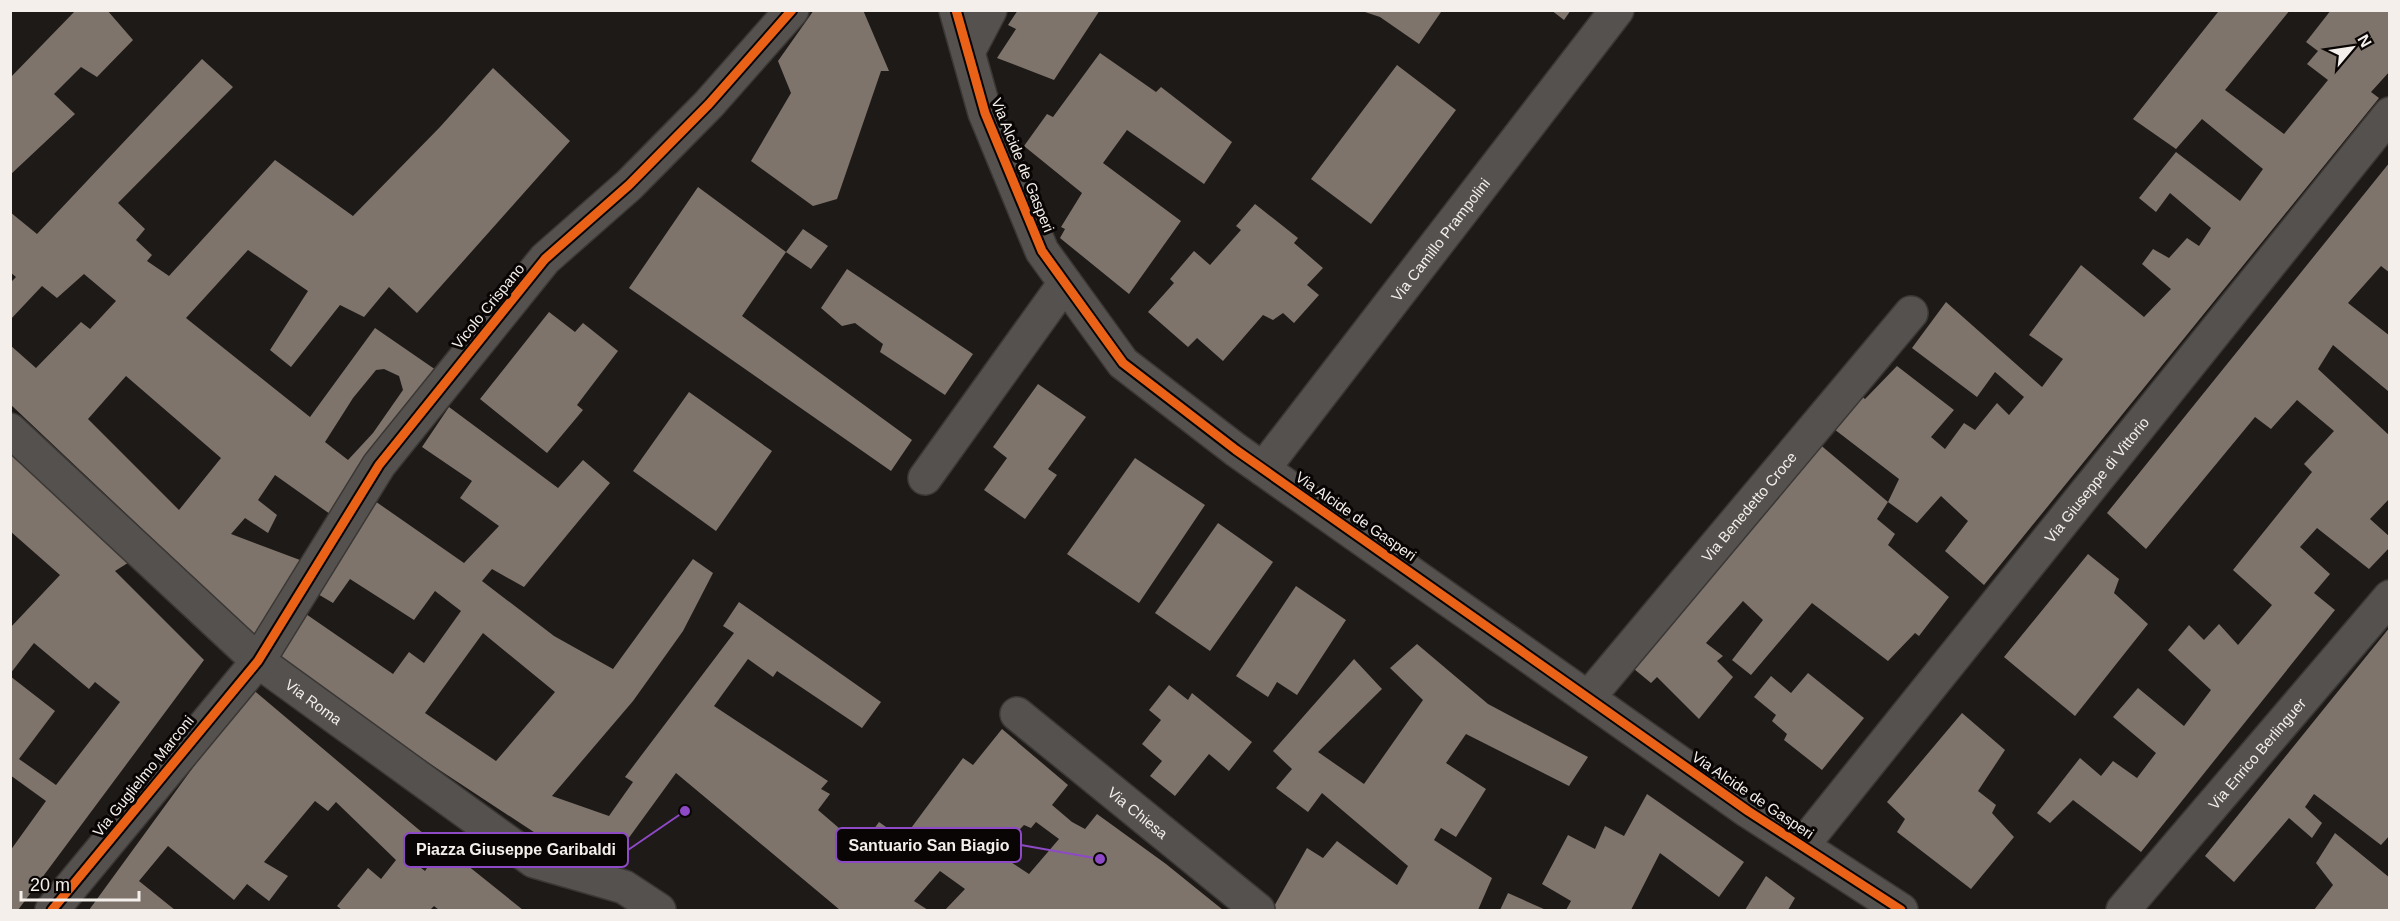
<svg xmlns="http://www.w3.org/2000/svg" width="2400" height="921" viewBox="0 0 2400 921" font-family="Helvetica,sans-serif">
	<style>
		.building { fill: #7f746c; fill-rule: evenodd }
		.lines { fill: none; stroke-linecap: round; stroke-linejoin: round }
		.minor-casing { stroke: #3a3735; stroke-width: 36 }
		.minor { stroke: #54514e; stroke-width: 33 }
		.cycleway-casing { stroke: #080504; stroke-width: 13 }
		.cycleway { stroke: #ea6118; stroke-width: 9 }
		.labels { text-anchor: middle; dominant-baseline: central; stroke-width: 6; stroke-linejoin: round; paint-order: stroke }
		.street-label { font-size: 15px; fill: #f4efeb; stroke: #080504 }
		.leader { fill: none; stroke: #8d49c6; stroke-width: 2 }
		.callout-dot { fill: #8d49c6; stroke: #080504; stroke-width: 2 }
		.callout { fill: #080504; stroke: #8d49c6; stroke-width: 2 }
		.callout-label { font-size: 16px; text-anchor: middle; font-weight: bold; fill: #f4efeb }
	</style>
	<rect width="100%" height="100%" fill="#1e1a17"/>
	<path class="building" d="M76,10H107L133,40L97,77L81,67L54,94L75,114L10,175V78Z
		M814,10H863L889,71H881L837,199L813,206L751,161L791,93L778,61Z
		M1018,10H1100L1054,80L997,58L1016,29L1008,25Z
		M1359,10H1439L1441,12L1419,44L1380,17Z
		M1551,10H1571L1564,20Z
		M2216,10H2290L2225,90L2284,134L2328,80L2307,64L2318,51L2306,42L2331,10H2390V71L2371,92L2379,98L1984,585L1945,551L1968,521L1941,496L1917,523L1888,502L1899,479L1834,429L1861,396L1865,399L1897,366L1954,410L1931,437L1945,449L1964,423L1975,430L1997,403L2009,415L2024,397L1995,372L1977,397L1912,348L1946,302L2042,387L2063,359L2029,335L2081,265L2144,317L2171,289L2142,264L2153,249L2169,258L2187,238L2199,246L2211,228L2170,193L2156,212L2139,198L2176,152L2240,201L2263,169L2202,119L2176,149L2133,119L2218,12Z
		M1100,53L1156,92L1161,87L1232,142L1204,184L1127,130L1103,163L1181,221L1129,294L1060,238L1065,229L1061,227L1082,193L1024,146L1047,114L1053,117Z
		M202,59L233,87L118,203L145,229L136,240L152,255L147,261L169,276L275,160L353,216L440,127L493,68L570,141L417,313L389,287L364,317L340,305L291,367L270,350L308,291L248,250L186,318L310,417L375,328L436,370L420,387L330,514L275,475L258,500L277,515L268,533L245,518L231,534L308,563L264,644L10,404V345L36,368L81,322L90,329L116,301L84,274L57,298L42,286L10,320V283L16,277L10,272V212L37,234ZM384,369L399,376L403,390L373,433L348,460L325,442L353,398L376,370ZM126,376L221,458L179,510L88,419Z
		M1397,65L1456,110L1371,224L1311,179Z
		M2390,162V273L2381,266L2348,303L2390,336V389L2388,391L2333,345L2318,369L2390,436V498L2370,519L2390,537V547L2369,569L2317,528L2300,547L2330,574L2314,593L2335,610L2141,852L2073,800L2050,823L2037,813L2080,758L2101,776L2113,761L2137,778L2156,753L2113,717L2138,688L2184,726L2211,690L2168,650L2189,625L2204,640L2219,624L2238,645L2272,605L2233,570L2312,472L2304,464L2334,431L2297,400L2271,429L2255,417L2146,549L2107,513Z
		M698,187L786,252L742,316L912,440L891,471L629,288Z
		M1255,204L1298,238L1294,243L1323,268L1307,285L1319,295L1294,323L1283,313L1273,320L1263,315L1223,361L1197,338L1188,347L1148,312L1174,283L1170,279L1194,251L1210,265L1241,230L1236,226Z
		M803,229L828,246L811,269L786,252Z
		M847,269L973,354L945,395L880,352L883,344L855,323L842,326L821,308Z
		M549,312L575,332L583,323L618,351L577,405L583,410L547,453L480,399Z
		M1038,384L1086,417L1048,469L1057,475L1025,519L984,490L1007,458L993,447Z
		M689,392L772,451L716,531L633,471Z
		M449,407L558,488L583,460L610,483L524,587L492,569L482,581L554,636L613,669L693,559L713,573L683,631L633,701L552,796L609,816L633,782L625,777L734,633L723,626L739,602L881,702L862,728L777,671L773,677L748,659L714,706L828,781L821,789L830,794L818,810L861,847L879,822L903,839L963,758L973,765L1002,729L1068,785L1052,805L1072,822L1085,829L1097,814L1166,864L1223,910H945L965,889L940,871L914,901L928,910H840L676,773L620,850L552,844L374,727L277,656L303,612L393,674L409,652L424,663L461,611L435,591L414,620L350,579L333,603L316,593L372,499L464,563L499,526L460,498L472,481L422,447ZM483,633L555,692L496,761L425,713ZM1036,822L1059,839L1029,874L997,853L1024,825L1031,828Z
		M1811,437L1888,502L1877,519L1895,534L1888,545L1949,597L1919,636L1915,633L1888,661L1812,603L1751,675L1732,660L1763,620L1743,601L1706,643L1723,656L1717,661L1733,677L1699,719L1657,677L1651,683L1628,664Z
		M10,452L131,561L115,571L204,660L18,910H10V851L46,801L10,775V676L55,711L19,759L56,785L120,702L95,682L89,689L34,643L10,674V628L60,575L10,531Z
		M1135,458L1205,505L1139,603L1067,554Z
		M1218,523L1273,562L1210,651L1155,613Z
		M2088,554L2119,579L2114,593L2148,624L2075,716L2004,657Z
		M1296,586L1346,620L1297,695L1277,682L1268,697L1236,676Z
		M2390,627V835L2381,845L2314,794L2305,807L2322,823L2312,838L2289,818L2234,882L2205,856Z
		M1417,644L1488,704L1588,757L1569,786L1466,734L1446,763L1486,789L1456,837L1441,828L1434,840L1492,878L1478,910H1272L1307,848L1323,858L1337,841L1397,885L1408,866L1322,793L1308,812L1276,788L1292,769L1273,751L1354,659L1382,689L1318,752L1364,784L1423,700L1390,668Z
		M1808,673L1864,718L1822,770L1784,740L1787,734L1772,721L1776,715L1754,697L1771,676L1791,693Z
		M1169,685L1188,700L1192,693L1252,742L1229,771L1209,754L1175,796L1150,776L1162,761L1142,744L1161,720L1149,710Z
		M251,688L424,834L408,858L425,871L442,845L523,910H439L434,906L430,910H342L337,906L368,868L381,879L396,860L336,802L328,811L315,801L264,862L288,876L269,901L247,884L234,900L168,846L139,881L175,910H89Z
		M1962,713L2005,750L1978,791L1996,805L1992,813L2014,837L1971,889L1897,832L1905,819L1887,802Z
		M1647,794L1744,862L1719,897L1660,853L1631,910H1566L1571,901L1542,884L1568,835L1595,849L1605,826L1624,836Z
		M2335,833L2390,878V910H2314L2333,885L2316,863Z
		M1766,876L1795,898L1788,910H1745Z
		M1508,893L1546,910H1500Z"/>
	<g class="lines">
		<defs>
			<g id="minor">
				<path d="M956,10L985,113L1042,251L1123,363L1236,450L1588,698L1748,811L1901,910"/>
				<path d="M968,52L990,10"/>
				<path id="s1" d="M10,430L258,661L534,861L624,887L659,910"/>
				<path id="s2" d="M1263,469L1617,10"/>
				<path d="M925,478L1065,283"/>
				<path id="s3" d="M1588,698L1911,313"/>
				<path id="s4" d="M1017,714L1258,910"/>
				<path id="s5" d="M1802,846L2390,114"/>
				<path d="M52,910L258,661L379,465L545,259L629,185L709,104L792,10"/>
				<path id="s6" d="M2123,910L2390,597"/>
			</g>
		</defs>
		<use href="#minor" class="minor-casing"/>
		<use href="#minor" class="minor"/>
		<defs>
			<path id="cycleway" d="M956,10L985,113L1042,251L1123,363L1236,450L1588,698L1748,811L1901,910
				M52,910L258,661L379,465L545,259L629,185L709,104L792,10"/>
		</defs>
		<use href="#cycleway" class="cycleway-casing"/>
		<use href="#cycleway" class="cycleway"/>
	</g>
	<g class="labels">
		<g class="street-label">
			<text transform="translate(1023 165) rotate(68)">Via Alcide de Gasperi</text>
			<text stroke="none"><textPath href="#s2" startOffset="290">Via Camillo Prampolini</textPath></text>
			<text transform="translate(488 306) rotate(-51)">Vicolo Crispano</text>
			<text stroke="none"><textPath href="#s5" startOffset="470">Via Giuseppe di Vittorio</textPath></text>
			<text stroke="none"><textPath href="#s3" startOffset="250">Via Benedetto Croce</textPath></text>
			<text transform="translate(1356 516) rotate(35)">Via Alcide de Gasperi</text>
			<text stroke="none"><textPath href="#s1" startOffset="408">Via Roma</textPath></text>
			<text stroke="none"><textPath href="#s6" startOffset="206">Via Enrico Berlinguer</textPath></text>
			<text transform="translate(143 776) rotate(-51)">Via Guglielmo Marconi</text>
			<text transform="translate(1753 795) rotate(34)">Via Alcide de Gasperi</text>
			<text stroke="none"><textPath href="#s4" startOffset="156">Via Chiesa</textPath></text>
		</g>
	</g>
	<path class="leader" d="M1100 859L1021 845M685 811L628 850"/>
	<g class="callout-dot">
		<circle cx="1100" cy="859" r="6"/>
		<circle cx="685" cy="811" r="6"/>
	</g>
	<g class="callout">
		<rect x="836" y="828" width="185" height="34" rx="6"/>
		<rect x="404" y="833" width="224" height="34" rx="6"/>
	</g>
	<g class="callout-label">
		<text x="929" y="851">Santuario San Biagio</text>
		<text x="516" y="855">Piazza Giuseppe Garibaldi</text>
	</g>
	<rect width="2400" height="921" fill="none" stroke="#f4efeb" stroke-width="24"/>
	<g transform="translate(2352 48) rotate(61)" stroke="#080504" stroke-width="4.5" paint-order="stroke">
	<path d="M0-4.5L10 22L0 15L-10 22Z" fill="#f4efeb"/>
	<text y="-9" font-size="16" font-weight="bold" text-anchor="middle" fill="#f4efeb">N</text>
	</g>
	<path d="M21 891v9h118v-9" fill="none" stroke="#f4efeb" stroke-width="3"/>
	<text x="30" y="891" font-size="18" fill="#f4efeb" stroke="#080504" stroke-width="4.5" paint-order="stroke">20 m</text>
</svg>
